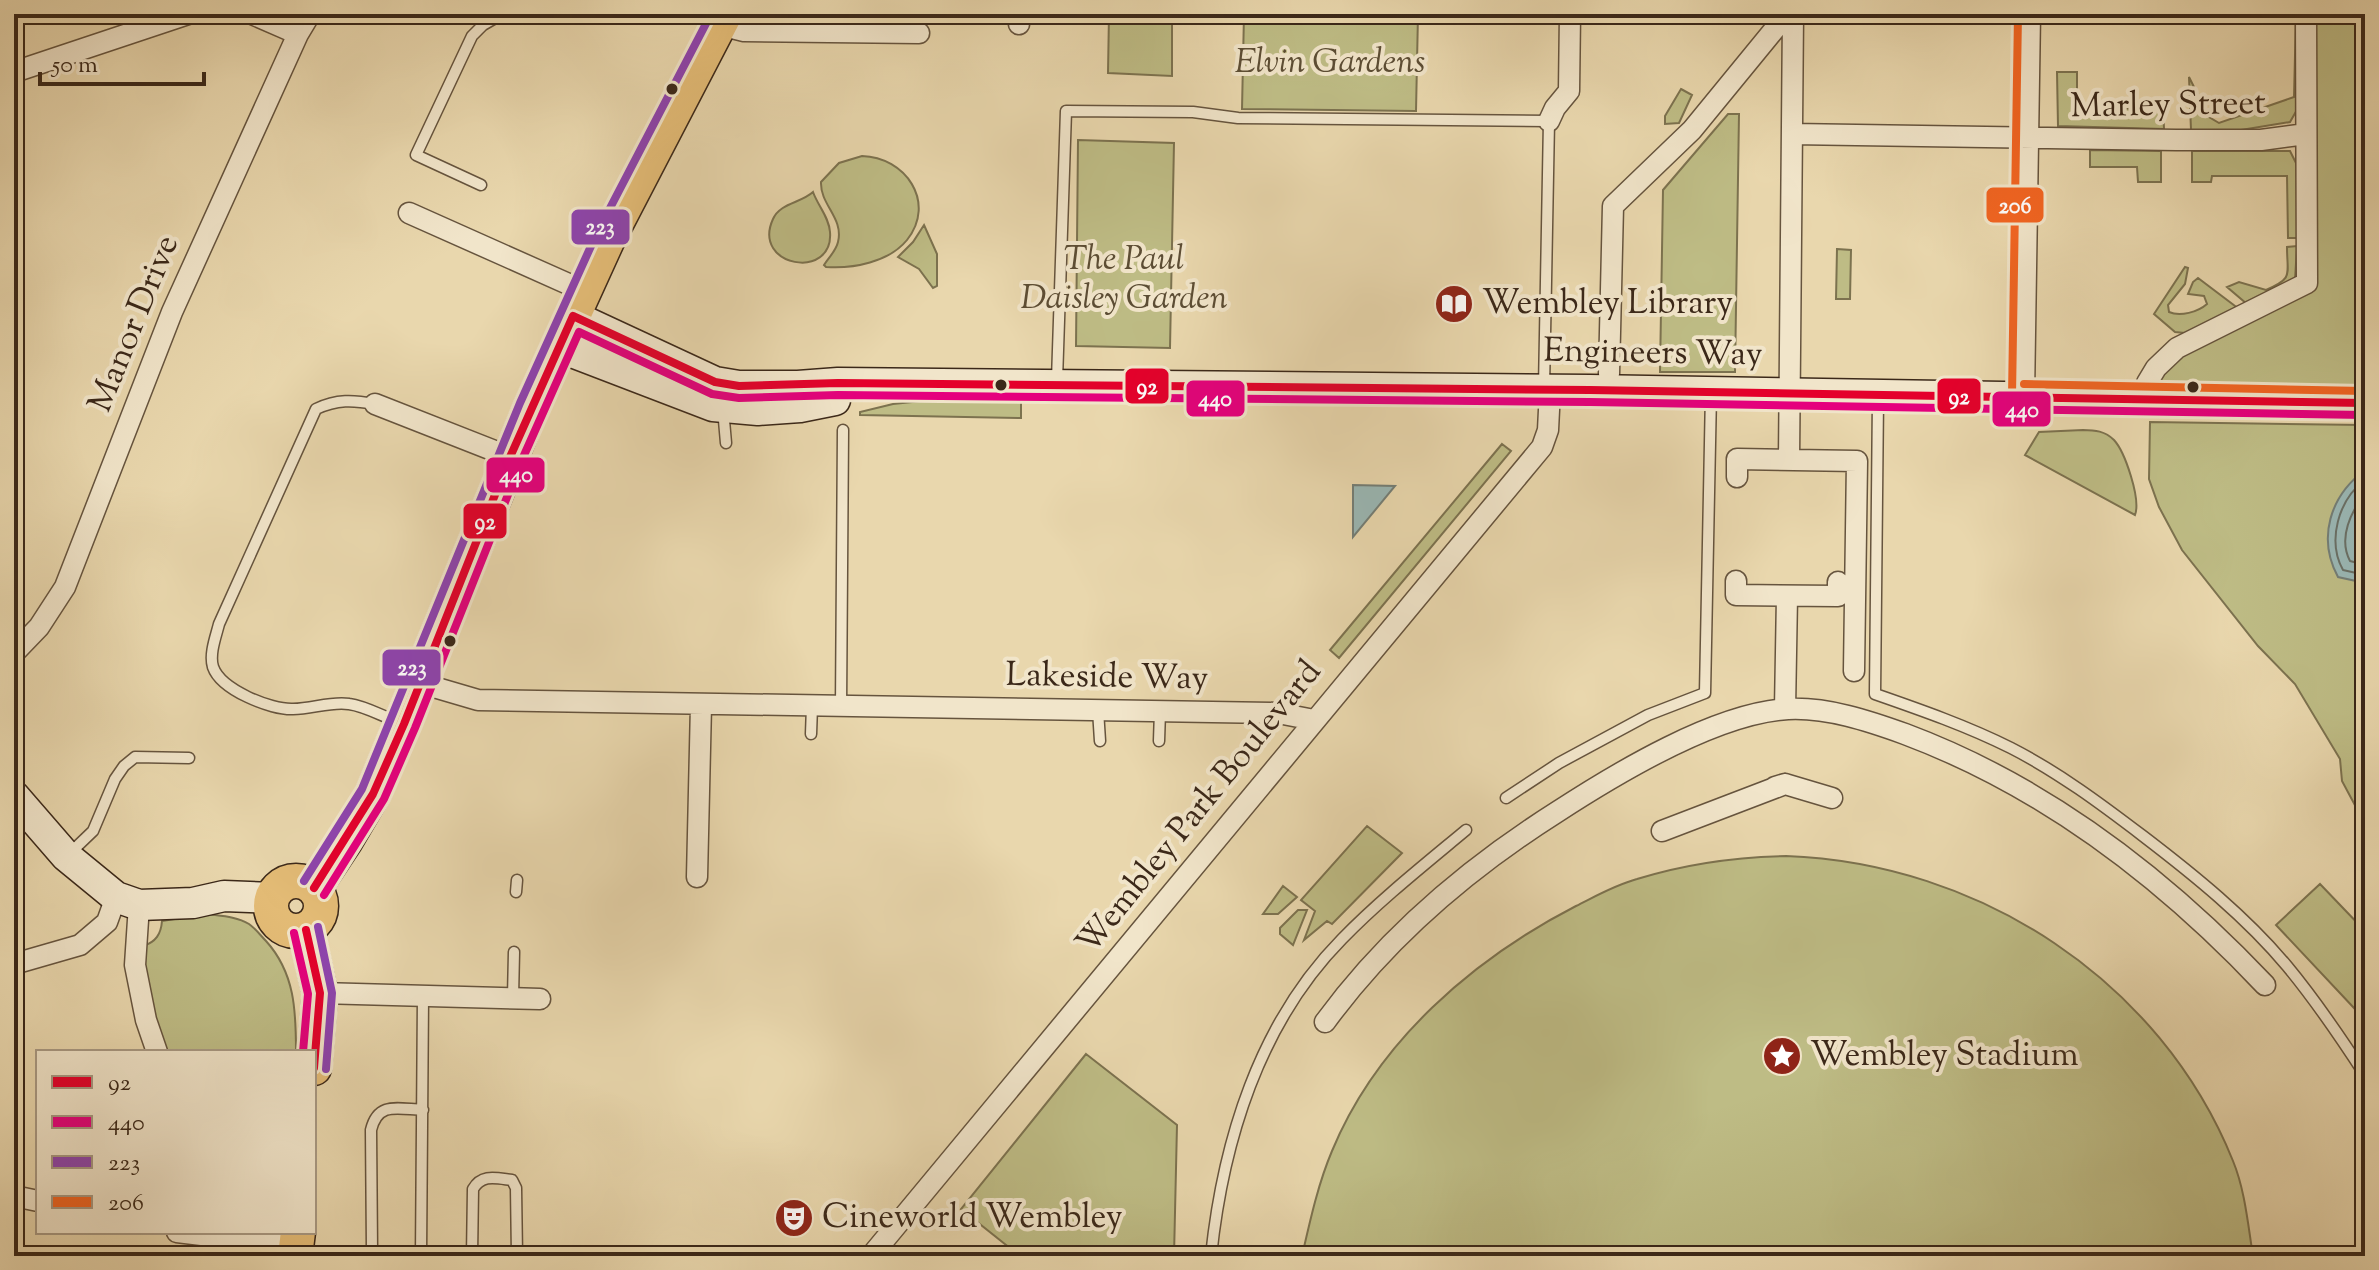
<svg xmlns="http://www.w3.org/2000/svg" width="2379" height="1270" viewBox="0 0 2379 1270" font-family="'Sorts Mill Goudy',serif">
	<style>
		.green { fill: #bebc85; stroke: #7c724f; stroke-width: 2 }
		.water { fill: #9ab7b4; stroke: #747e76; stroke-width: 2 }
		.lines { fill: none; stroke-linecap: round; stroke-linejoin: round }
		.shore { stroke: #6a7066; stroke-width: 2 }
		.lane-casing { stroke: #66543e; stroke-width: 13 }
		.street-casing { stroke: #66543e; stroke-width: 23 }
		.secondary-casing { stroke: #3b2819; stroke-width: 33 }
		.primary-casing { stroke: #3b2819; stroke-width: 37 }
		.lane { stroke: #f1e5ca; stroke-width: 10 }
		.street { stroke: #f1e5ca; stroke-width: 20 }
		.secondary { stroke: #f1e5ca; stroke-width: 30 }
		.primary { stroke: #e4bc76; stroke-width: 34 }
		.bus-1-casing { stroke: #f1e5ca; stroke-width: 14 }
		.bus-2-casing { stroke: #f1e5ca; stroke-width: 14 }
		.bus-3-casing { stroke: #f1e5ca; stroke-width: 14 }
		.bus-4-casing { stroke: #f1e5ca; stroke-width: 14 }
		.bus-1 { stroke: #e4002b; stroke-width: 8 }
		.bus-2 { stroke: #e5007d; stroke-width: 8 }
		.bus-3 { stroke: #8e44ad; stroke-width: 8 }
		.bus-4 { stroke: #f26522; stroke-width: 8 }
		.bus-dot { fill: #3b2819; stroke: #f1e5ca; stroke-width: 3 }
		.labels { text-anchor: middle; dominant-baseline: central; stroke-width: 8; stroke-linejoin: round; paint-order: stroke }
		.park-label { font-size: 34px; font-style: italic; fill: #5c4d34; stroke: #f1e5ca }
		.street-label { font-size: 34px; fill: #3b2819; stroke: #f1e5ca }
		.poi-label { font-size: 34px; fill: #3b2819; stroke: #f1e5ca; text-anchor: start }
		.line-badge { stroke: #f1e5ca; stroke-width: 3 }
		.badge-label { font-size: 22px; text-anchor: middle; font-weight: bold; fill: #fff }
	</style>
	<rect width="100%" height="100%" fill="#e9d7ad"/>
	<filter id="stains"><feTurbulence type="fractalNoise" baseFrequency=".0025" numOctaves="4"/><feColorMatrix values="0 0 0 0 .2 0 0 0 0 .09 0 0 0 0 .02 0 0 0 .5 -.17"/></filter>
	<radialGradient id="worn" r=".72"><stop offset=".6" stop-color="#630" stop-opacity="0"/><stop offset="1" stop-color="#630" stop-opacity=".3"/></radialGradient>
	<path class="green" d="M1109,14H1172V76L1108,73Z
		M1244,14H1418L1416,111L1242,109Z
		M2296,14H2299L2298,108L2290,122L2241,130H2191L2189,77L2209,117L2219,123L2294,97Z
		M2301,14H2365V386L2147,383L2156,368L2307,283Z
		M2057,72H2077V107L2141,109V105H2163L2164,129L2058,126Z
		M1681,89L1692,95L1679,123L1665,124V116Z
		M1728,114H1739L1735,372H1660L1663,190Z
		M1078,140L1174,143L1170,348L1076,346Z
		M2090,150L2161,151V182H2138L2137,167H2090Z
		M2192,151H2290L2298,167V238H2288L2287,176H2212L2211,182H2192Z
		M862,156C905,157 937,202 907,240C889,262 853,269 826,267L824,265C829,257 836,251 838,242C844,218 820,205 821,182L839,163Z
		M813,192C818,206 829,217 830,232C834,281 751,267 773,219C780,203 801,203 813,192Z
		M924,225L937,254V286L933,288L919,269L898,257L913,242Z
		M2297,246L2295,280L2247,304L2227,287L2239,282L2266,290C2294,278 2287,275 2287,247Z
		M1837,249L1851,250L1850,299H1836Z
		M2185,267L2188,268L2185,284L2168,305L2169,312C2180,317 2198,312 2207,304L2204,296L2188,294L2193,282L2198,278L2239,309L2185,333L2175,332L2154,314Z
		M922,401L1021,402V418L860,415V412L893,404Z
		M2150,422L2365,425V824L2342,781L2340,759L2295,684L2258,646L2182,550L2159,507L2149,479Z
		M2083,430C2095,430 2105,431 2114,440C2125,452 2141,499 2135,515L2025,455L2039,432Z
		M1502,444L1511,451L1339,658L1330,650Z
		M1367,826L1402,853L1332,924L1327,921L1304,940L1315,911L1301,900Z
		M1786,856C1979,863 2160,980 2233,1161C2245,1190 2248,1225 2253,1256H1302C1310,1221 1318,1184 1332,1151C1377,1042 1473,959 1576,906C1596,896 1615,885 1637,879C1685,864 1736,857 1786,856Z
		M2320,884L2365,931V998L2354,1008L2276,925Z
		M1283,886L1297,897L1278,914H1263Z
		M1298,910H1307L1293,945L1280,934V928Z
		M206,914C220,916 236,916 249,924C255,928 261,936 266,941C295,973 296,1011 296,1052H164L145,995L143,946C156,942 161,934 162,921Z
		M1086,1054L1177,1125L1174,1256H1020L961,1209Z"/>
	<path class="water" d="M2365,470V583L2338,577C2317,538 2330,496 2365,470Z
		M1353,485L1395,486L1353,537Z"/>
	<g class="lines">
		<path class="shore" d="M2365,480C2338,500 2327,541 2343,570L2365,575
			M2365,493C2351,512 2338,538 2350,561L2365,565"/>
		<defs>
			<path id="lane" d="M481,185L416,155L472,36L483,25L502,14
				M1057,380L1066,111L1193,112L1238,118L1549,121L1544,388
				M1878,398L1875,694C1921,710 1967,726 2011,748C2058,772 2101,804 2143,836C2194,875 2246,917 2287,966C2316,1001 2341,1038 2365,1075
				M375,404C353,400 337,399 316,409L219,624C216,636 209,654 213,667C221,690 271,710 293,709C312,709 331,701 349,704C365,706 382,716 396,721
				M723,409L726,443
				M841,707L843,430
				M1098,710L1100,741
				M811,734L812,706
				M1159,741L1160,711
				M1506,798L1559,763L1648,715L1705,693L1711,393
				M68,855L93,831L115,779L124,766L135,757L189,758
				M516,892L517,880
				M513,997L514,952
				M376,1256L372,1251L371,1130C378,1101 398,1109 423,1110
				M421,1256L423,996
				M472,1256L473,1189C482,1174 495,1178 512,1180L516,1188L517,1256
				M1211,1256C1223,1142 1259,1023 1342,939C1380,900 1424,865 1466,830"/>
			<path id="street" d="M252,14L298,34
				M721,20L732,28L744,31L919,33
				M1019,24V14
				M14,72L188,14
				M1549,121L1555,108L1569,91L1570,14
				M1792,134L2176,140H2261L2306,134
				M409,213L584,291
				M1609,374L1613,206L1692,130L1787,14
				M2147,383L2156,368L2177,348L2307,283L2306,14
				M2024,396L2030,14
				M375,404L510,457
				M1789,460L1793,14
				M1737,477V459L1857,461L1854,671
				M1736,581V595L1838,596V582
				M14,653L39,627L65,587L172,312L298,34L310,14
				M420,683L478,700L1278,713L1314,720
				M1785,709L1787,596
				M1775,787L1785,784L1832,798
				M1662,831L1785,784
				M697,877L701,705
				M139,905L135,965L146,1020L157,1052
				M14,964L80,945L107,922L116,897
				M320,993L540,999
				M1325,1022C1388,936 1467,869 1557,812C1617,773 1716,713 1788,709C1827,707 1869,721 1905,734C2044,786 2164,878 2265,985
				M14,1196L38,1201
				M177,1232L275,1244L296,1243
				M871,1256L1542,447L1548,430L1550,390"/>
			<path id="secondary" d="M573,316L715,382L739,386H798L838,383L1590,390L2365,403
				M559,347L713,406L758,410L800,407L835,400
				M14,796L66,856L116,897L139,905L193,903L224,896L272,898"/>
			<path id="primary" d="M271 906a25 25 0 1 1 50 0a25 25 0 1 1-50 0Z
				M314,888L346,840L373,794L531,408L607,241L725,14
				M306,930L320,993L314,1068
				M295,1256L298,1232"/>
		</defs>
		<use href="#lane" class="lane-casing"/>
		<use href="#street" class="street-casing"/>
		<use href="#secondary" class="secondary-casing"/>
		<use href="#primary" class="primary-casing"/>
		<use href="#lane" class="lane"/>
		<use href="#street" class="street"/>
		<use href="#secondary" class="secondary"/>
		<use href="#primary" class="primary"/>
		<defs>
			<path id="bus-1" d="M314,888L373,794L404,724L510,457L573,316L715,382L739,386L838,383L1590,390L2365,403
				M306,930L320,993L314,1068"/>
			<path id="bus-2" d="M324,895L384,799L415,728L521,462L579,332L712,394L739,398L838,395L1590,402L2365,415
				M294,933L308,994L303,1052"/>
			<path id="bus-3" d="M304,881L362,789L520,403L596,235L711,14
				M318,927L332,993L326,1069"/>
			<path id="bus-4" d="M2024,384L2365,391
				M2012,396L2018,14"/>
		</defs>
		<use href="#bus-1" class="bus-1-casing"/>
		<use href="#bus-2" class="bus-2-casing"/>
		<use href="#bus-3" class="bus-3-casing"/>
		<use href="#bus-4" class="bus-4-casing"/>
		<use href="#bus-1" class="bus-1"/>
		<use href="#bus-2" class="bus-2"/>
		<use href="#bus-3" class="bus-3"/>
		<use href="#bus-4" class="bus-4"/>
	</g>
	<defs>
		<symbol id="library-disc" viewBox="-11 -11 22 22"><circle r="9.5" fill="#8f2418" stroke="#f1e5ca"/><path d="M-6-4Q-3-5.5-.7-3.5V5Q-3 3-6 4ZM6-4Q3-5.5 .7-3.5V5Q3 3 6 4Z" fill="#fff"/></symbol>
		<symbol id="sight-disc" viewBox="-11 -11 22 22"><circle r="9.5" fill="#8f2418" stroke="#f1e5ca"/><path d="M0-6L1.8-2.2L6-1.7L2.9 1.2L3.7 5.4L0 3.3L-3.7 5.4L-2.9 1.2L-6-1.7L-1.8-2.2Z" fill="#fff"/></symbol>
		<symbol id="theatre-disc" viewBox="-11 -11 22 22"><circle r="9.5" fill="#8f2418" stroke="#f1e5ca"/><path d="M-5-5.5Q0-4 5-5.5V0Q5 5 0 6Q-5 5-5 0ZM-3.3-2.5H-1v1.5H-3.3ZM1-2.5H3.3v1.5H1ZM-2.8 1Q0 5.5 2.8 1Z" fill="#fff"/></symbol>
	</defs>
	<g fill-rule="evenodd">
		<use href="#library-disc" x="1432" y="282" width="44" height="44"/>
		<use href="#sight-disc" x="1760" y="1034" width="44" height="44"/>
		<use href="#theatre-disc" x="772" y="1196" width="44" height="44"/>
	</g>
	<g class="bus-dot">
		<circle cx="672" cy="89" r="7"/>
		<circle cx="1001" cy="385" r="7"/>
		<circle cx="2193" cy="387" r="7"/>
		<circle cx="450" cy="641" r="7"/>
	</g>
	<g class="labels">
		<g class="park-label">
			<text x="1330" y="63">Elvin Gardens</text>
			<text x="1124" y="260">The Paul<tspan x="1124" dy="39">Daisley Garden</tspan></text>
		</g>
		<g class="street-label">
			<text transform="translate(2168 106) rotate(-1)">Marley Street</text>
			<text transform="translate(135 324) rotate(-68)">Manor Drive</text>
			<text transform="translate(1653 354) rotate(1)">Engineers Way</text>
			<text transform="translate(1107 678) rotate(1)">Lakeside Way</text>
			<text transform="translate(1200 808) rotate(-51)">Wembley Park Boulevard</text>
		</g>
		<g class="poi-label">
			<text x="1482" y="304">Wembley Library</text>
			<text x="1810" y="1056">Wembley Stadium</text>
			<text x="822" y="1218">Cineworld Wembley</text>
		</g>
	</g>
	<g class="line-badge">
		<rect x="1985" y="186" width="60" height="38" rx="8" fill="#f26522"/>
		<rect x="570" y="208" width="61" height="38" rx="8" fill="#8e44ad"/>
		<rect x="1124" y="367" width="46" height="38" rx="8" fill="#e4002b"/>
		<rect x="1936" y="377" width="46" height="38" rx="8" fill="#e4002b"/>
		<rect x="1185" y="379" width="61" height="39" rx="8" fill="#e5007d"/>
		<rect x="1991" y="390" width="61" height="38" rx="8" fill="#e5007d"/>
		<rect x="485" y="456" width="61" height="38" rx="8" fill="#e5007d"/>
		<rect x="462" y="502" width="46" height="38" rx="8" fill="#e4002b"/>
		<rect x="381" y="648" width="61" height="39" rx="8" fill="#8e44ad"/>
	</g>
	<g class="badge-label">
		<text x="2015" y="213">206</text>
		<text x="600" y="234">223</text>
		<text x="1147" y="394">92</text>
		<text x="1959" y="404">92</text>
		<text x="1215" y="406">440</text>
		<text x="2022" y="417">440</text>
		<text x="516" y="482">440</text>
		<text x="485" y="529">92</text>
		<text x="412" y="675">223</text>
	</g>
	<rect width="2379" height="1270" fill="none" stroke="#e9d7ad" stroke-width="48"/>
	<rect x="16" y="16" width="2347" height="1238" fill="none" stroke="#3b2819" stroke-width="4"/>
	<rect x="24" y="24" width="2331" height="1222" fill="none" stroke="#3b2819" stroke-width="2"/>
	<rect x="36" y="1050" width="280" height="184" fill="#f1e5ca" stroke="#a89983" stroke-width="2"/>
	<rect x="52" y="1076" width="40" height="12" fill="#e4002b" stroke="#a89983" stroke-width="2"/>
	<text x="108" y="1090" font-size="24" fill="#3b2819">92</text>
	<rect x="52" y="1116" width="40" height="12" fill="#e5007d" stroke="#a89983" stroke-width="2"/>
	<text x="108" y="1130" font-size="24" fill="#3b2819">440</text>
	<rect x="52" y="1156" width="40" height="12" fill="#8e44ad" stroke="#a89983" stroke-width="2"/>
	<text x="108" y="1170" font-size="24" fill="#3b2819">223</text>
	<rect x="52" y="1196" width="40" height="12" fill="#f26522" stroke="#a89983" stroke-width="2"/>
	<text x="108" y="1210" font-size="24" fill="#3b2819">206</text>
	<path d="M40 72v12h164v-12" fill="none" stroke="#3b2819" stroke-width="4"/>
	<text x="52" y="72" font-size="24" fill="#3b2819" stroke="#f1e5ca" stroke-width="6" paint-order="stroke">50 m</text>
	<rect width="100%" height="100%" filter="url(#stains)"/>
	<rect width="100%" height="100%" fill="url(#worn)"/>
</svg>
